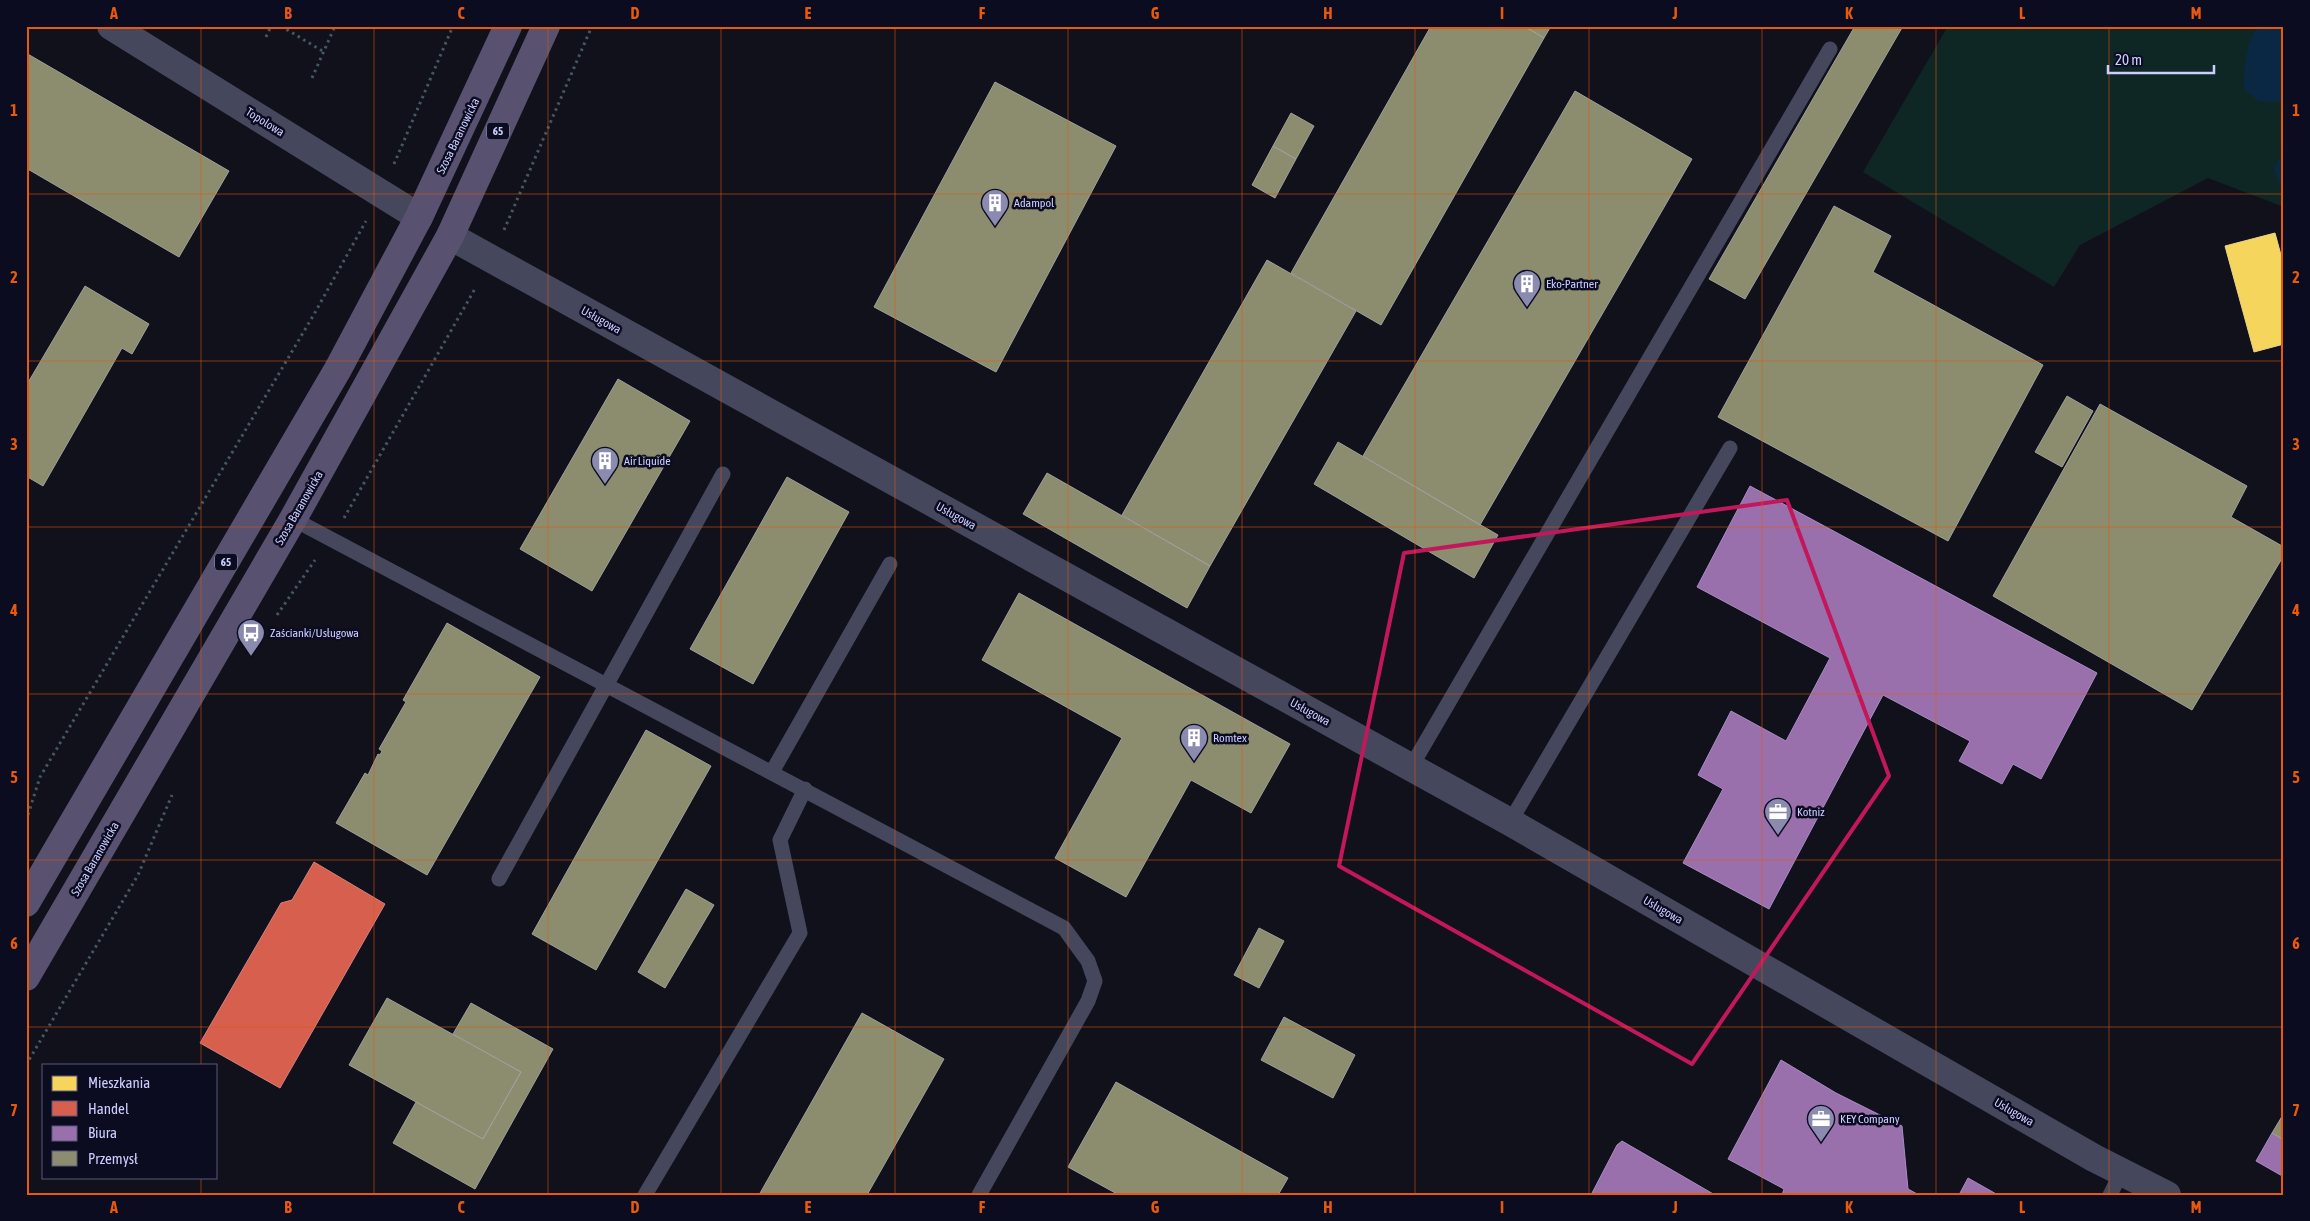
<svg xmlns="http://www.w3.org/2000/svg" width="2310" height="1221" viewBox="0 0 2310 1221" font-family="'Asap Condensed',sans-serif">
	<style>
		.green { fill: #0e2725 }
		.water { fill: #0a2843 }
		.homes { fill: #f6d55c; stroke: #e9d38d }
		.shops { fill: #d6604d; stroke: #d38182 }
		.offices { fill: #9970ab; stroke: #a88cc4 }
		.industry { fill: #8c8c6e; stroke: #9fa09a }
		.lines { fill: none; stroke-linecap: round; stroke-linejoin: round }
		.path { stroke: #445762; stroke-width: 3; stroke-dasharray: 2.5 4; stroke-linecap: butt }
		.lane { stroke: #45475d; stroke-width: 15 }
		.street { stroke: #45475d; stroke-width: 28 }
		.primary { stroke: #585170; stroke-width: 28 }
		.marked { fill: none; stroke: #c2185b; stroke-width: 4; stroke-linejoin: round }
		.grid { fill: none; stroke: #e8590c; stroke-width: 1; stroke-opacity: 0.55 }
		.labels { text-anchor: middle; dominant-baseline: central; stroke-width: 5; stroke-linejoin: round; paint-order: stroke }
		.shield { fill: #0c0c21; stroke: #9293bc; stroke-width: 1 }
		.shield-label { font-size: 11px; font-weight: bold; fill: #cccdff }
		.street-label { font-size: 12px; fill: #cccdff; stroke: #0c0c21 }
		.poi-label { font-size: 12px; fill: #cccdff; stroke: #0c0c21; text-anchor: start }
		.neatline { fill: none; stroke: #e8590c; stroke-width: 2 }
		.grid-label { font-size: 16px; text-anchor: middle; font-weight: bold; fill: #e8590c }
	</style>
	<rect width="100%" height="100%" fill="#11111c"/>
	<path class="green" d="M1948,26H2284V207L2208,178L2080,245L2054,287L1863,172Z"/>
	<path class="water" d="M2258,26H2284V102L2259,101L2244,89C2244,68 2245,45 2258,26Z
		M2284,152V189L2278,182L2274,168Z"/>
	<path class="homes" d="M2275,233L2284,266V344L2254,352L2225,246Z"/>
	<path class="shops" d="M314,862L385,904L280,1088L200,1043L281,903L292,900Z"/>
	<path class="offices" d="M1750,486L2097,673L2041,779L2013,764L2002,784L1959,761L1970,741L1883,695L1769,909L1683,863L1723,789L1698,775L1731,711L1786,741L1830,658L1697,587Z
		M1781,1060L1836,1093L1902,1126L1908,1189L1919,1195H1782L1784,1189L1728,1159Z
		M2272,1133L2284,1140V1177L2256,1161Z
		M1622,1141L1715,1195H1591L1617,1145Z
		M1968,1178L1998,1195H1959Z"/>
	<path class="industry" d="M1431,26H1524L1544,38L1381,325L1291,273Z
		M1524,26H1551L1544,38Z
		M1855,26H1903L1745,299L1709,279Z
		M26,53L229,171L179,257L26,168Z
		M995,82L1116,146L996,372L874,307Z
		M1575,91L1692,159L1480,525L1363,456Z
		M1291,113L1314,126L1296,159L1273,146Z
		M1273,146L1296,159L1275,198L1252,185Z
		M1834,206L1891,236L1873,272L2043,365L1948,541L1718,417Z
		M1267,260L1356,311L1210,566L1122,515Z
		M85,286L149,324L132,354L122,348L43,486L26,476V386Z
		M618,379L690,421L592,591L520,549Z
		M2067,396L2093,411L2062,467L2035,452Z
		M2100,404L2247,486L2231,517L2284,547V555L2192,710L1993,596Z
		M1338,442L1498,535L1474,578L1314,484Z
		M1047,473L1210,566L1187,608L1023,514Z
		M787,477L849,512L753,684L690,649Z
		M1019,593L1290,744L1251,813L1191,780L1126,897L1055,858L1122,738L982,660Z
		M447,623L540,677L427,875L336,823L365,773L368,775L378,754L380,755L382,751L379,749L406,702L403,700Z
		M646,730L711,766L596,970L532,934Z
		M686,889L714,905L665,988L638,972Z
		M1259,928L1284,941L1259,988L1234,975Z
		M387,998L521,1072L483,1139L349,1065Z
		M471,1003L553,1049L475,1189L393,1143L416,1102L483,1139L521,1072L453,1034Z
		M862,1013L944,1059L867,1195H759Z
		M1284,1017L1355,1055L1333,1098L1261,1060Z
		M1116,1082L1288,1178L1278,1195H1119L1068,1167Z
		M2284,1113V1140L2272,1133Z"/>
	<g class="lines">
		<path class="path" d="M281,26L324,52
			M266,37L271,26
			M312,78L335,26
			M394,164L453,26
			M504,230L592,26
			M344,518L476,287
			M277,615L315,560
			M26,821L40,777L313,316L366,221
			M26,1065L138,875L172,795"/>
		<path class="lane" d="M293,519L1064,928L1088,961L1095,981L1088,1001L979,1195
			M1411,767L1830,49
			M772,772L890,564
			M1510,822L1730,448
			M499,879L723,474
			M645,1195L800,933L780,840L805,789
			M2110,1195L2121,1173"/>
		<path class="street" d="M111,26L419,217
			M450,236L1510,822L2094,1158L2167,1195"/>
		<path class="primary" d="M26,903L338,369L419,217L508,26
			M26,977L293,519L450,236L546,26"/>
	</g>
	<path class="marked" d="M1787,500L1889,776L1692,1064L1339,866L1404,553Z"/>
	<path class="grid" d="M201,26V1065M374,26V1195M548,26V1195M721,26V1195M895,26V1195M1068,26V1195M1242,26V1195M1415,26V1195M1589,26V1195M1762,26V1195M1936,26V1195M2109,26V1195M26,194H2284M26,361H2284M26,527H2284M26,694H2284M26,860H2284M26,1027H2284M201,1177V1195"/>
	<defs>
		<symbol id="building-pin" viewBox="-11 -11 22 30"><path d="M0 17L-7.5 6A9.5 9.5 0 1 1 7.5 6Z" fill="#8b8bb0" stroke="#0c0c21"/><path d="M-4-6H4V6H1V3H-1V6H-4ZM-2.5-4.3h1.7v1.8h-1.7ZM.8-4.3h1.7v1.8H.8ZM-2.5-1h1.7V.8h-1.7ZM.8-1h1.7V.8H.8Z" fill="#fff"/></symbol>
		<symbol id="bus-pin" viewBox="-11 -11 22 30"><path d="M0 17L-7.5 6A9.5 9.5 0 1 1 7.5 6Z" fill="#8b8bb0" stroke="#0c0c21"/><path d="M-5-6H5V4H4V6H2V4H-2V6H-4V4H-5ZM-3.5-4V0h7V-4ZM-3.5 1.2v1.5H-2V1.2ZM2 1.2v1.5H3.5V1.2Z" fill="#fff"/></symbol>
		<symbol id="office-pin" viewBox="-11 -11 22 30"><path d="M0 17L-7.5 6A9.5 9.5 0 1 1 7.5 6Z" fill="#8b8bb0" stroke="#0c0c21"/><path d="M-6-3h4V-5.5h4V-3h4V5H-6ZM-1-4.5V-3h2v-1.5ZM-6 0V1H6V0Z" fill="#fff"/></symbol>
	</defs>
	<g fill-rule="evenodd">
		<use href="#building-pin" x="979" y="187" width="32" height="43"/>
		<use href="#building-pin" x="1511" y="268" width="32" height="43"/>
		<use href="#building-pin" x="589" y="445" width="32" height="43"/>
		<use href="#bus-pin" x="235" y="617" width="32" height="43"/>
		<use href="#building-pin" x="1178" y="722" width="32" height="43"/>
		<use href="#office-pin" x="1762" y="796" width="32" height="43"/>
		<use href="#office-pin" x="1805" y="1103" width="32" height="43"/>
	</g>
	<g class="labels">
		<g class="shield">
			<rect x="487" y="122.5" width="22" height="17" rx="4"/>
			<rect x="215" y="553.5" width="22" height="17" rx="4"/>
		</g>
		<g class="shield-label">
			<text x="498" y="131">65</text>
			<text x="226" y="562">65</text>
		</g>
		<g class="street-label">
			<text transform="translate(265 122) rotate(32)">Topolowa</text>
			<text transform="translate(458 136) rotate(-64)">Szosa Baranowicka</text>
			<text transform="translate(601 320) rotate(29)">Usługowa</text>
			<text transform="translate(299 508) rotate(-60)">Szosa Baranowicka</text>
			<text transform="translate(956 516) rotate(29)">Usługowa</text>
			<text transform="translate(1310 712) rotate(29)">Usługowa</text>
			<text transform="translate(95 859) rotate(-60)">Szosa Baranowicka</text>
			<text transform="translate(1663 910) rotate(30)">Usługowa</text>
			<text transform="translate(2014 1112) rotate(30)">Usługowa</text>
		</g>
		<g class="poi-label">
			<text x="1014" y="203">Adampol</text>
			<text x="1546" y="284">Eko-Partner</text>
			<text x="624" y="461">Air Liquide</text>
			<text x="270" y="633">Zaścianki/Usługowa</text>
			<text x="1213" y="738">Romtex</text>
			<text x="1797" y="812">Kotniz</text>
			<text x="1840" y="1119">KEY Company</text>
		</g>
	</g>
	<rect width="2310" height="1221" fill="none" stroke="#0c0c21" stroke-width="55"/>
	<rect x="42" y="1064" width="175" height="115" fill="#0c0c21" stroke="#59597a"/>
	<rect x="52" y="1076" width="25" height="15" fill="#f6d55c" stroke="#59597a"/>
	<text x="88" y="1088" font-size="15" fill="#cccdff">Mieszkania</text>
	<rect x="52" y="1101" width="25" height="15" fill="#d6604d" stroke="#59597a"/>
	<text x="88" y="1114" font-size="15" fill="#cccdff">Handel</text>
	<rect x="52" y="1126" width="25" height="15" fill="#9970ab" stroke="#59597a"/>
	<text x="88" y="1138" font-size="15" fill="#cccdff">Biura</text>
	<rect x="52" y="1151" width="25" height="15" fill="#8c8c6e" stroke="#59597a"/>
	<text x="88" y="1164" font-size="15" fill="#cccdff">Przemysł</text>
	<path d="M2108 65v8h106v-8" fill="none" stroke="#cccdff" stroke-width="2.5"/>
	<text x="2115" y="65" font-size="15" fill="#cccdff" stroke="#0c0c21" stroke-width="4" paint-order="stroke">20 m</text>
	<rect x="28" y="28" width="2254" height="1166" class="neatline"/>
	<g class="grid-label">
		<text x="114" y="19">A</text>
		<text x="288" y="19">B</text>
		<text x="461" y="19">C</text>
		<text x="635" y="19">D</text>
		<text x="808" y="19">E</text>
		<text x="982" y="19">F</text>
		<text x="1155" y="19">G</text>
		<text x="1328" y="19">H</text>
		<text x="1502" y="19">I</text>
		<text x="1675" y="19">J</text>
		<text x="1849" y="19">K</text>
		<text x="2022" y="19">L</text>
		<text x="2196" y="19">M</text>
		<text x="14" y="116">1</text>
		<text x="2296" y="116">1</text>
		<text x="14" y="283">2</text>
		<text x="2296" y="283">2</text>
		<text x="14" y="450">3</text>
		<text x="2296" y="450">3</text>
		<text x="14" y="616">4</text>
		<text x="2296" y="616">4</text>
		<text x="14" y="783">5</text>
		<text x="2296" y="783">5</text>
		<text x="14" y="949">6</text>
		<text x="2296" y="949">6</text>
		<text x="14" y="1116">7</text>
		<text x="2296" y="1116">7</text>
		<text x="114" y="1213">A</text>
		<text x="288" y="1213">B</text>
		<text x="461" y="1213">C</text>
		<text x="635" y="1213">D</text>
		<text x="808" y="1213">E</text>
		<text x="982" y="1213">F</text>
		<text x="1155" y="1213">G</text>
		<text x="1328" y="1213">H</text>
		<text x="1502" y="1213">I</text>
		<text x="1675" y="1213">J</text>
		<text x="1849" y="1213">K</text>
		<text x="2022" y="1213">L</text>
		<text x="2196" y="1213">M</text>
	</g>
</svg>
